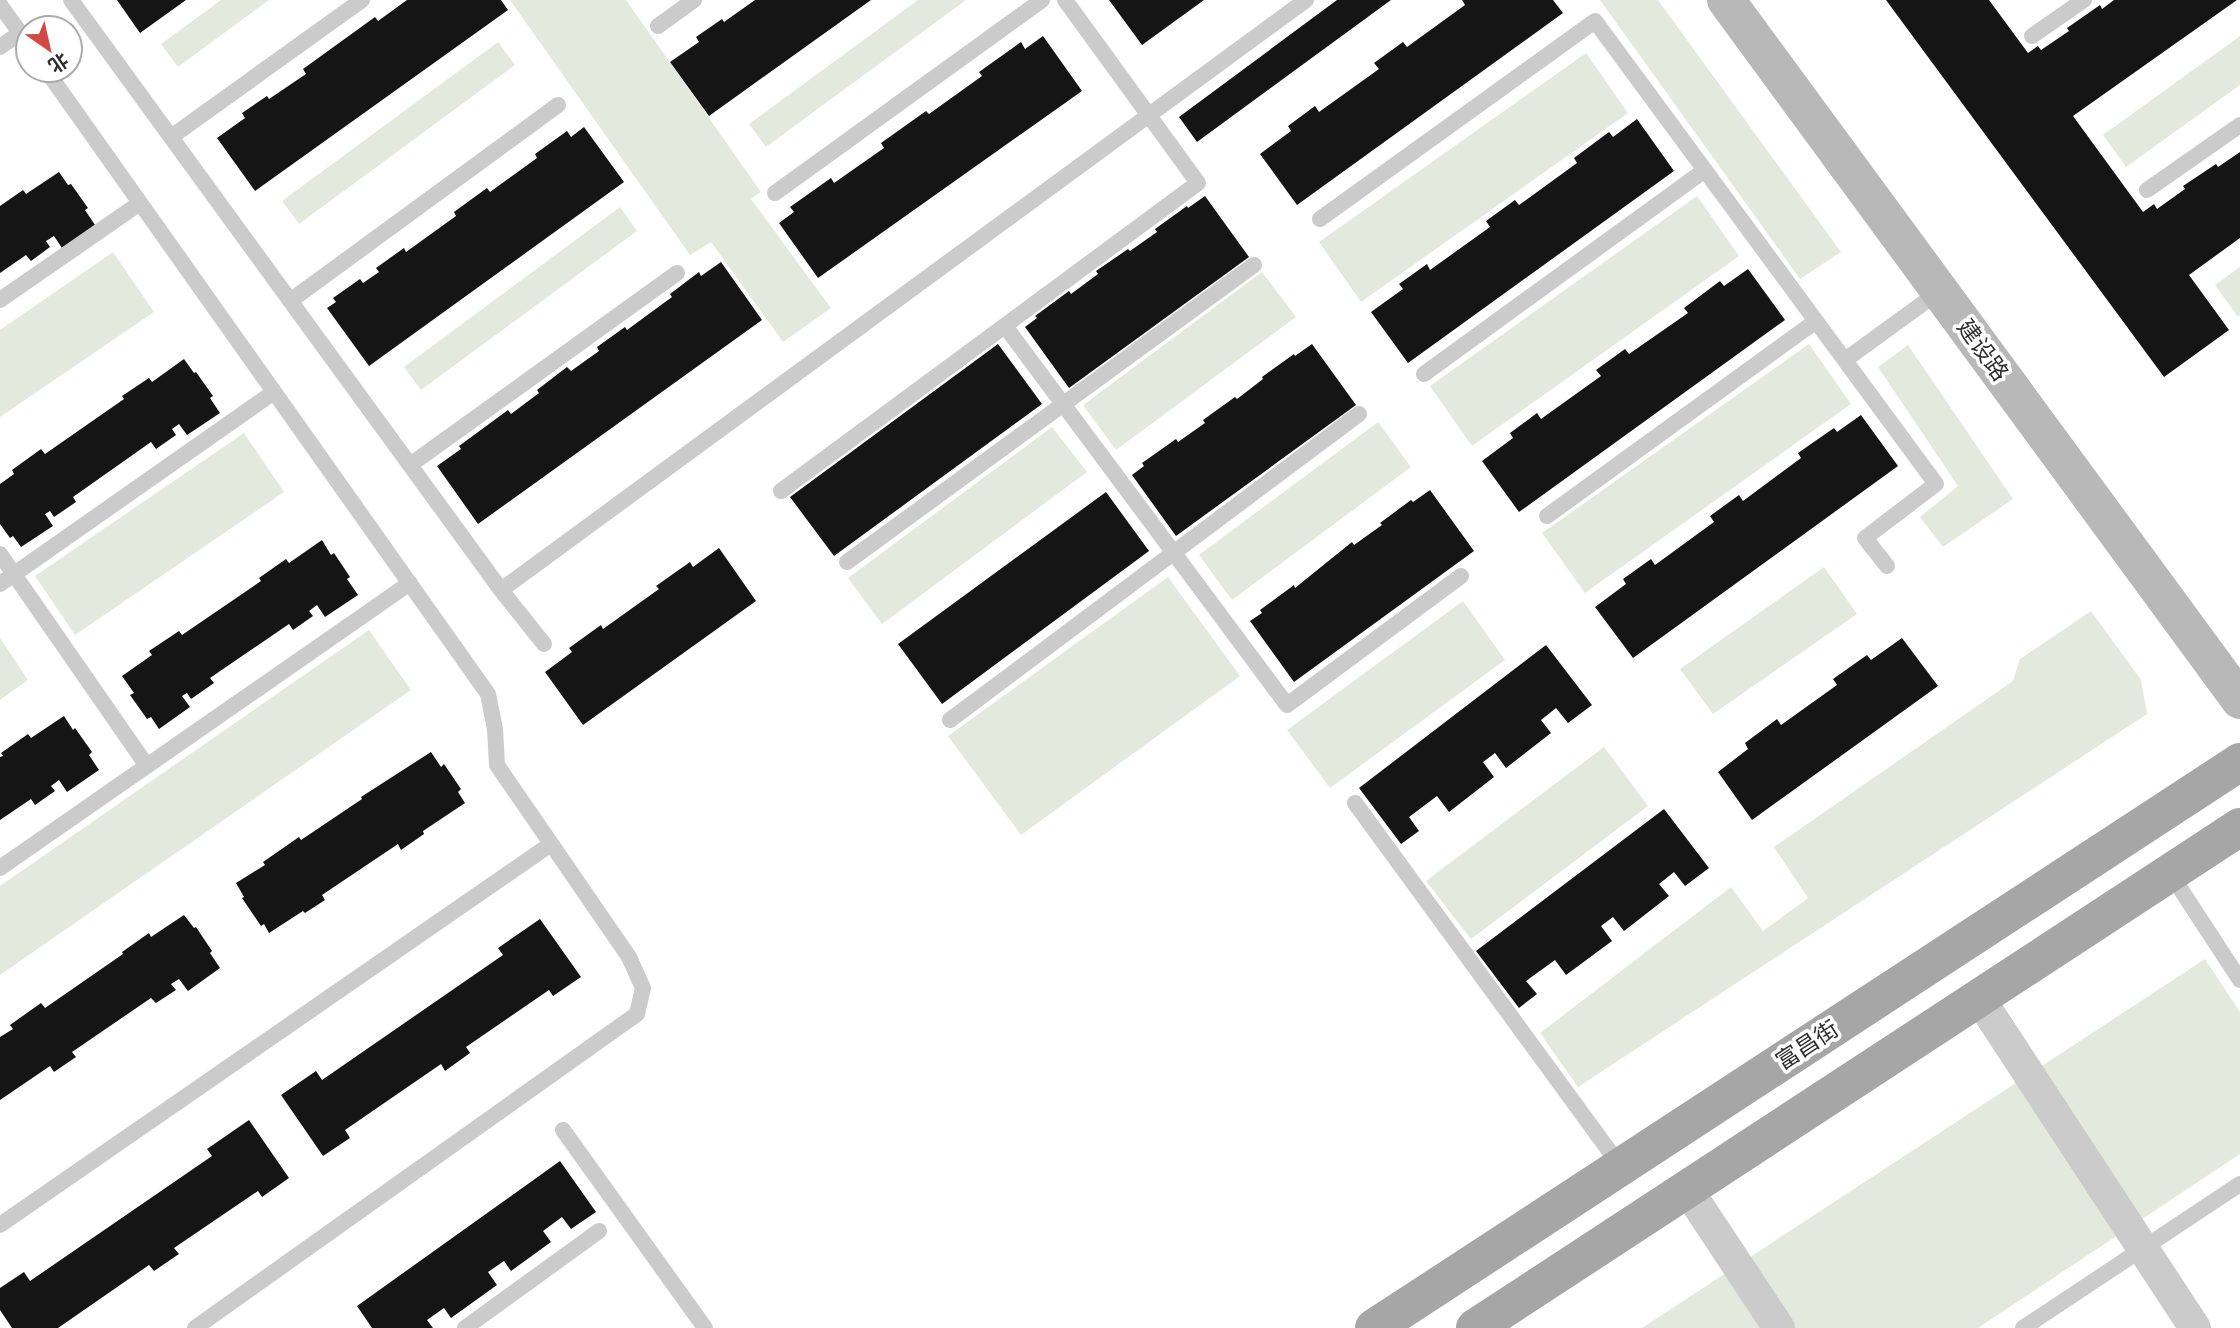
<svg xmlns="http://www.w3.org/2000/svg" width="2240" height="1328" viewBox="0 0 2240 1328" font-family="'DM Sans','Noto Sans SC',sans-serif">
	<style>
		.green { fill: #e3eadd }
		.building { fill: #151515 }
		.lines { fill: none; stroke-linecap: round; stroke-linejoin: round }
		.lane { stroke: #cbcbcb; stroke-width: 16 }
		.street { stroke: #cbcbcb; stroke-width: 32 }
		.secondary { stroke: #b8b8b8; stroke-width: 38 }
		.primary { stroke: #a6a6a6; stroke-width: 38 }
		.labels { text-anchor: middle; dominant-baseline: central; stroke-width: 7; stroke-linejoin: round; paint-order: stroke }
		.street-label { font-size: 23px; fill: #2e2e2e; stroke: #fff }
	</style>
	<rect width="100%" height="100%" fill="#fff"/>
	<path class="green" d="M221,0H269L178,67L161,44Z
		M510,0H626L761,192L751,199L831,308L783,342L711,242L690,255Z
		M918,0H966L766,147L749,124Z
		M1600,0H1658L1841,252L1800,279Z
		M2240,36V85L2126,167L2103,135Z
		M498,42L515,65L299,224L282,201Z
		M1586,53L1628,113L1361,302L1319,242Z
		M1697,196L1739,256L1472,446L1430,386Z
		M620,207L637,231L421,390L404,367Z
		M113,252L154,312L0,417V330Z
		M2240,267V315L2238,317L2215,285Z
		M1262,272L1296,317L1116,450L1083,405Z
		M1809,344L1851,404L1585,593L1542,533Z
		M1908,345L2013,499L1943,547L1920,517L1958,486L1878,367Z
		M1378,422L1411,467L1232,600L1199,555Z
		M1052,427L1087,472L882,624L848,578Z
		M244,433L284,492L75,635L35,576Z
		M1824,567L1857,614L1713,714L1680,669Z
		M1168,577L1240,676L1021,835L948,736Z
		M1463,601L1505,660L1330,788L1287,730Z
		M2091,611L2141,680L2147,714L1578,1087L1540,1033L1731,887L1763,931L1808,898L1774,847L2013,681L2020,659Z
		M369,630L411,690L0,975V886Z
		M0,638L28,680L0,700Z
		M1604,747L1648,806L1471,939L1426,881Z
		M2205,959L2240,1012V1154L1978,1328H1642Z"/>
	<path class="building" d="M117,0H186L140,33Z
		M407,0H501L508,10L255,191L217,138L245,118L242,113L267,96L269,99L306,74L303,69L375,17L378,21Z
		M755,0H871L709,116L670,62L699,42L696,37L722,19L724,22Z
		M1109,0H1204L1142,45Z
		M1337,0H1391L1197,142L1179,117Z
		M1462,0H1553L1563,13L1297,205L1260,154L1291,131L1288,126L1315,106L1319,112L1379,69L1374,63L1403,42L1407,47L1465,5Z
		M1886,0H1989L2028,53L2038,46L2041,50L2069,31L2067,28L2100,5L2102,9L2114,0H2237L2073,116L2143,212L2154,204L2157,209L2185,189L2183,186L2216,164L2218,167L2240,152V238L2189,275L2229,330L2164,377Z
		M1043,36L1082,91L818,278L779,223L794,212L790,207L831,178L834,183L884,148L881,143L926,111L929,114L982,76L979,72L1021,42L1025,49Z
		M1637,119L1674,171L1408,363L1371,312L1403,289L1399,284L1427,264L1430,270L1490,227L1486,221L1515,200L1519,205L1577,163L1574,158L1609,132L1613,137Z
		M584,127L624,182L369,366L327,308L336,302L333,298L360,279L363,283L379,272L376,268L404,248L406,252L456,216L454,212L487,188L490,192L537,158L535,154L567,131L571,137Z
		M59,172L68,185L71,184L88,208L85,210L95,225L62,248L54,236L46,241L50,247L31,261L26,255L0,273V206L23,190L26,194Z
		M1205,196L1249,257L1069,388L1025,327L1037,318L1035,316L1069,291L1071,294L1098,274L1096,271L1128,249L1130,251L1157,232L1155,229L1187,206L1188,208Z
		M721,262L762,320L478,524L437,466L461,449L459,446L508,410L511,414L539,393L537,390L567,367L571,371L599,351L597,347L625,327L627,330L672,297L670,294L699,272L701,276Z
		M1748,269L1785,320L1519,512L1482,461L1513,438L1510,433L1537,413L1541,419L1601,376L1596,370L1625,349L1629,354L1688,313L1684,308L1720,281L1724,286Z
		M998,344L1042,404L834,556L790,497Z
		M1312,344L1356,405L1176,536L1132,475L1144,466L1142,463L1176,439L1178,442L1205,423L1203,420L1235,397L1237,399L1263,379L1262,377L1294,354L1295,356Z
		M184,359L194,373L196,372L213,396L210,398L220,413L187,435L179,424L172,429L176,435L156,449L151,442L73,497L76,502L54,517L50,511L45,514L53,526L21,547L13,536L10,538L0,524V484L14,474L12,470L41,449L45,454L124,399L122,396L149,378L152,382Z
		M1861,415L1898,466L1633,658L1595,607L1626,584L1623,579L1651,559L1655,565L1714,522L1710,516L1739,495L1743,501L1801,458L1798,453L1834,428L1837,432Z
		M1430,490L1474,551L1294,682L1250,621L1262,613L1260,610L1294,585L1295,588L1352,542L1354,545L1382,525L1380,523L1411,500L1413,502Z
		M1106,492L1149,551L942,704L898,644Z
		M322,540L331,555L334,553L350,577L347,579L358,595L325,617L317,605L309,611L313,616L293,630L289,624L210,678L214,683L191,699L187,693L182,696L190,707L159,729L151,717L147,719L130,695L134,693L122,676L152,655L149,651L179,631L182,635L261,581L259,578L286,559L289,563Z
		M719,548L756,601L583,725L545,672L572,652L569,648L601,625L603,629L659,589L656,586L690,562L693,567Z
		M1902,638L1938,686L1752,820L1718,772L1748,749L1745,743L1777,719L1781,725L1837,685L1833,679L1867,655L1871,660Z
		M1546,645L1592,705L1568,723L1556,708L1541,720L1551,733L1506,768L1495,753L1483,762L1494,777L1449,812L1437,796L1409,817L1419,831L1401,844L1359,788Z
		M64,716L73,730L75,728L92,752L89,755L99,770L67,792L59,780L51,786L55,791L35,805L31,799L0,820V757L3,756L1,753L28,734L31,738Z
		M431,752L441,767L444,764L461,789L458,792L465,803L423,831L424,834L401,850L398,844L322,895L325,900L305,913L303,911L269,933L264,924L261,926L242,898L244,897L236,883L265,865L263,862L299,837L301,840L362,799L361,797Z
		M1664,809L1709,868L1685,886L1674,872L1659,884L1669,896L1624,931L1613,917L1601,926L1612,941L1566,975L1555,960L1526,981L1537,994L1519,1008L1476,951Z
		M184,915L194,928L196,927L212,951L210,953L220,968L188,991L179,979L171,984L176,990L156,1003L151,998L72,1052L76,1057L54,1072L50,1066L0,1100V1037L13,1029L10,1025L41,1003L45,1008L123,954L122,952L149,933L151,937Z
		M540,919L581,977L553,996L549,990L466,1047L470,1053L445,1071L441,1064L345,1130L350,1138L323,1156L281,1095L316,1071L322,1080L503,955L498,948Z
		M249,1120L289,1178L262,1197L258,1191L174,1248L179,1254L154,1271L149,1265L58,1328H12L0,1310V1288L24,1272L30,1281L212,1156L207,1149Z
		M560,1161L596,1212L571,1229L562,1217L543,1231L551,1242L511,1271L504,1261L488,1272L497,1285L451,1318L444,1308L427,1320L433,1328H372L357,1306Z"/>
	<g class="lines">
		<path class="lane" d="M71,0L501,590L544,644
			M0,5L28,44
			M658,26L694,0
			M2032,36L2084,0
			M0,47L20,33
			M46,70L488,694L495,729L497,765L629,957L643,988L637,1014L195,1328
			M171,137L362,0
			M2147,190L2240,125
			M775,193L1042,0
			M1320,219L1595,21L1936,484L1865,538L1887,566
			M0,300L140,203
			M290,301L558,105
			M1005,326L1287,705L1461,576
			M1845,360L1940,291
			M1424,374L1705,170
			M410,465L677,273
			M781,491L1198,183L1065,0
			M1547,516L1816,321
			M0,554L147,766
			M847,562L1254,265
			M0,584L274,392
			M501,590L1306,0
			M950,720L1359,414
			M1355,803L1621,1167
			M0,868L410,583
			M2170,873L2240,980
			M563,1130L705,1328
			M0,1225L551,844
			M465,1328L599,1231
			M2023,1328L2240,1184"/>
		<path class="street" d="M1979,998L2195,1328
			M1687,1189L1779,1328"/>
		<path class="secondary" d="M1726,0L2240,700"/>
		<path class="primary" d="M1374,1328L2240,762
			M1475,1328L2240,827"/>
	</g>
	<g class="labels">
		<g class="street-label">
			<text transform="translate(1983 350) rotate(54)">建设路</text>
			<text transform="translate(1807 1045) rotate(-33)">富昌街</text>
		</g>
	</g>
	<g transform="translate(49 49) rotate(146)"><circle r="33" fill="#ffffff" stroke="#ababab" stroke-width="2"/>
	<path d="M0-5L12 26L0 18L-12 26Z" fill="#d24844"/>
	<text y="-10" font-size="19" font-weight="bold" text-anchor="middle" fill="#2e2e2e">北</text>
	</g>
</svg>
